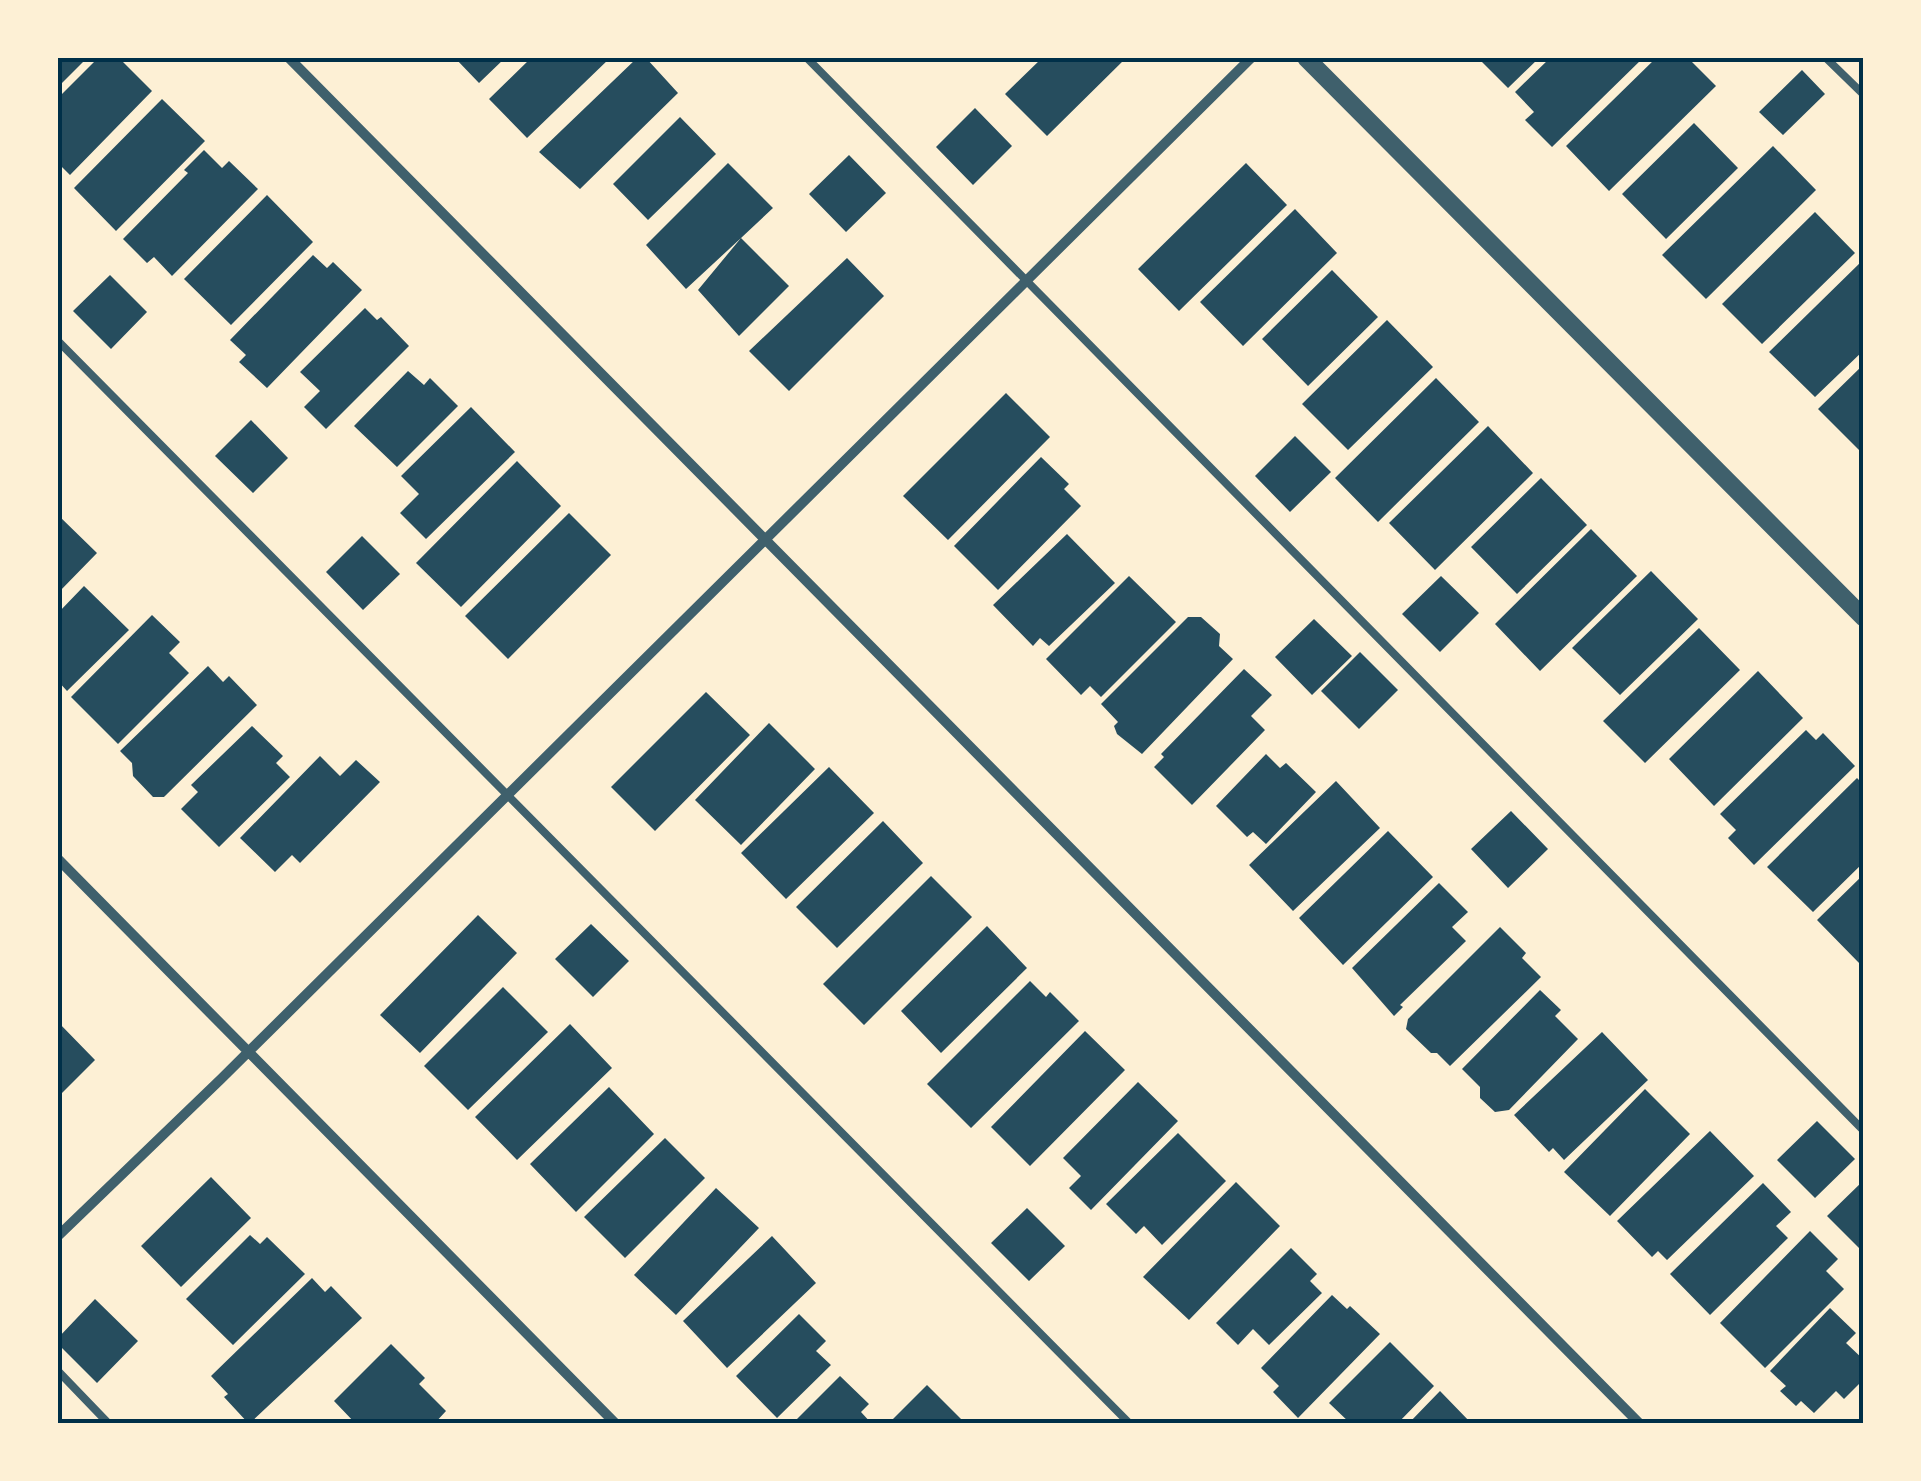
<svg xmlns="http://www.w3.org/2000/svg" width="1921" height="1481" viewBox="0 0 1921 1481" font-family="Quicksand,sans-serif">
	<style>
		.building { fill: #264d5e }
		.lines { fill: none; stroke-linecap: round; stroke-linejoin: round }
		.service { stroke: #3f606c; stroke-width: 8 }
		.minor { stroke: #3f606c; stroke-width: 10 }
		.tertiary { stroke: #3f606c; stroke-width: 18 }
		.neatline { fill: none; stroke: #003049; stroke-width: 4 }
	</style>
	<rect width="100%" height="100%" fill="#fdf0d5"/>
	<path class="building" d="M58,58H87L58,87Z
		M98,58H119L152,91L70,175L58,163V98Z
		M455,58H505L479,83Z
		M531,58H610L527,138L489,99Z
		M637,58H646L678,93L580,189L539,152Z
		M1042,58H1126L1047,136L1005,94Z
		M1478,58H1539L1508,88Z
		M1550,58H1643L1552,147L1525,120L1534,112L1515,92Z
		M1656,58H1688L1716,86L1609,191L1566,146Z
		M1802,70L1825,94L1783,135L1759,112Z
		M162,99L205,141L116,231L74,188Z
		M975,108L1012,146L973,185L936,147Z
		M680,117L716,154L648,220L613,184Z
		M1694,123L1738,168L1666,239L1622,194Z
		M1773,146L1816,190L1706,299L1662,255Z
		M204,150L222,168L229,161L258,189L172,276L154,257L147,263L123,239L188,173L184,170Z
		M849,155L886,193L846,232L809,194Z
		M728,163L773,208L741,238L789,286L739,336L698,290L741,238L686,289L646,245Z
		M1246,163L1287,205L1179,311L1138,269Z
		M267,195L313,242L231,325L184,279Z
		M1295,209L1337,253L1243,346L1200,302Z
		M1815,212L1855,253L1762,344L1722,304Z
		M313,255L327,268L333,262L362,290L267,388L239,362L246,355L230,340Z
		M847,258L884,296L789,391L749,351Z
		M1864,259V350L1815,397L1769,352Z
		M1332,270L1378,317L1308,386L1262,339Z
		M110,275L147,312L111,349L73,311Z
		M365,308L377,320L381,317L409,346L326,429L304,407L320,391L300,372Z
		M1387,320L1433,367L1348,450L1302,404Z
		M1864,364V455L1818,409Z
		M408,371L424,385L430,378L458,406L397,467L354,426Z
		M1436,378L1479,422L1378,522L1335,478Z
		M1006,393L1050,437L948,540L903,496Z
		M471,407L515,452L426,539L400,513L419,494L401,476Z
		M251,420L288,458L253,493L215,456Z
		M1488,426L1533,473L1435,570L1389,523Z
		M1295,436L1331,472L1290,512L1255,476Z
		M1041,457L1069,484L1064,489L1081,506L998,590L954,546Z
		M517,461L561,506L461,607L416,563Z
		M1541,478L1587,525L1517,594L1471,547Z
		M569,513L611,555L508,659L465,616Z
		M58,515L97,553L58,593Z
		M1591,529L1637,576L1540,671L1495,624Z
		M1067,534L1115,583L1049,646L1040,638L1033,646L993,605Z
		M362,536L400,574L363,610L326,572Z
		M1651,571L1698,619L1620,695L1572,648Z
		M1129,576L1176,622L1101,697L1090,686L1081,695L1046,659Z
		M1441,576L1479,613L1440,652L1402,614Z
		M84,586L129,630L67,691L58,681V613Z
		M152,615L180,642L169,653L189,673L118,744L71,697Z
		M1188,617H1201L1220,634L1219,646L1233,659L1142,754L1117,734L1114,726L1118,722L1101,704Z
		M1314,619L1352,656L1312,695L1275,657Z
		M1699,628L1740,670L1645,763L1603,721Z
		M1360,652L1398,690L1359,729L1321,691Z
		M208,666L223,682L229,676L257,705L164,797H153L133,776L132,763L120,751Z
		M1244,669L1272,695L1251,716L1265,730L1192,805L1154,767L1164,757L1161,754Z
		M1758,671L1803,718L1714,806L1669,759Z
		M706,692L750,735L655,831L611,787Z
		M769,723L815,769L741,845L695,800Z
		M252,726L283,756L276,763L290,777L219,847L181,809L198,792L191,785Z
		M1806,730L1816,740L1823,733L1855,766L1754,865L1728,838L1736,830L1720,814Z
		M1266,754L1280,768L1286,763L1316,792L1266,844L1253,832L1247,837L1216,806Z
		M320,756L340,776L356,760L380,782L300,863L292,855L275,872L240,838Z
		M829,767L874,813L786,899L741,853Z
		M1857,778L1864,785V862L1813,912L1767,867Z
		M1336,781L1380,828L1293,911L1249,865Z
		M1511,811L1548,849L1508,888L1471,849Z
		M883,821L923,863L837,948L796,907Z
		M1388,831L1433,877L1343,965L1299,918Z
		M1864,874V961L1860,964L1817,920Z
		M931,876L972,917L864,1025L823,984Z
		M1439,883L1468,912L1452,927L1466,941L1400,1005L1403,1007L1394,1016L1352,968Z
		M478,915L517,953L420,1053L380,1015Z
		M591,924L629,961L593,997L555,959Z
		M987,926L1027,968L941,1053L901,1011Z
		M1500,927L1526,953L1522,958L1541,977L1450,1066L1437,1053H1431L1406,1029L1408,1019Z
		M1030,981L1046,997L1050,992L1079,1021L971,1128L927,1084Z
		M503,987L548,1032L468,1110L424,1066Z
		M1540,990L1561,1010L1555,1016L1578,1039L1509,1110L1495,1112L1480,1098V1087L1462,1069Z
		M58,1022L95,1060L58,1097Z
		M570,1024L612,1068L517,1160L475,1117Z
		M1085,1031L1125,1070L1030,1166L991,1127Z
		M1602,1032L1648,1080L1564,1160L1553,1148L1549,1152L1514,1115Z
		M1138,1082L1178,1121L1091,1210L1069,1188L1081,1176L1063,1158Z
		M609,1087L654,1134L576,1212L530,1164Z
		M1645,1089L1690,1134L1610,1216L1564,1172Z
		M1817,1121L1855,1159L1815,1198L1777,1160Z
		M1710,1131L1754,1176L1667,1260L1658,1251L1652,1257L1617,1221Z
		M1178,1133L1226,1181L1162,1245L1144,1226L1136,1234L1106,1204Z
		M665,1138L705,1178L625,1258L584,1217Z
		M211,1177L251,1218L181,1287L141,1246Z
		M1864,1180V1253L1827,1216Z
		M1236,1182L1280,1226L1189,1320L1143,1277Z
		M1763,1183L1791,1212L1776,1226L1788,1238L1710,1315L1670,1274Z
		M716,1188L759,1228L676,1315L634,1275Z
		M1027,1208L1065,1246L1029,1281L991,1243Z
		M1810,1231L1838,1259L1826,1271L1844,1289L1765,1368L1720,1323Z
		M250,1235L260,1244L267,1237L305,1274L233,1345L186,1299Z
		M772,1236L816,1283L727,1368L683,1321Z
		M1291,1248L1317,1274L1310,1281L1322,1293L1269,1345L1253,1329L1238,1345L1216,1323Z
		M312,1278L325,1292L331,1286L362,1318L249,1424L224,1397L228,1394L211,1376Z
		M1332,1295L1347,1309L1350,1306L1380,1334L1298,1418L1273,1392L1279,1386L1261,1368Z
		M95,1299L138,1341L97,1383L58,1344V1338Z
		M1830,1308L1856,1333L1846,1343L1864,1360V1379L1844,1399L1836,1391L1814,1413L1801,1401L1796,1406L1780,1391L1786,1386L1770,1371Z
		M799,1314L826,1341L816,1351L831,1365L777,1418L736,1376Z
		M1390,1342L1434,1386L1397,1424H1351L1329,1403Z
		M391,1344L425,1378L419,1384L446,1411L434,1424H356L334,1401Z
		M840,1376L869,1404L861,1412L872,1424H792Z
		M927,1385L966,1424H888Z
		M1440,1391L1472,1424H1408Z"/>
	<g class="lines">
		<path class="service" d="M807,58L1864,1131
			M1826,58L1864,95
			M58,341L1130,1424
			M58,1371L109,1424"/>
		<path class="minor" d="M289,58L1640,1424
			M58,859L616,1424
			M58,1236L221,1079L1251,58"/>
		<path class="tertiary" d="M1306,58L1864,618"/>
	</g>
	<rect width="1921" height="1481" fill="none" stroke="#fdf0d5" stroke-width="120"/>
	<rect x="60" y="60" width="1801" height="1361" class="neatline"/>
</svg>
